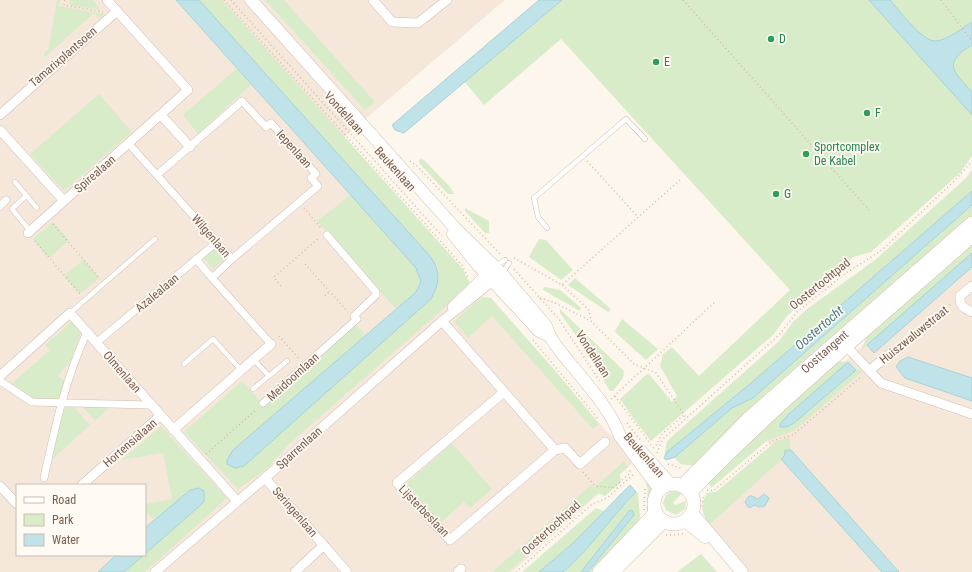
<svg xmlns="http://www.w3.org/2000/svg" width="972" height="572" viewBox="0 0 972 572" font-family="'Roboto Condensed',sans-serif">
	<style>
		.residential { fill: #f5e8da; fill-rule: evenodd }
		.green { fill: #d8ecc9 }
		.water { fill: #bfe3e8; stroke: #a5d3da }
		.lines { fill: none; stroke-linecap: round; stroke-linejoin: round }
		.service-casing { stroke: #d1beb0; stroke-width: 5.5 }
		.pedestrian-casing { stroke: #d1beb0; stroke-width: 8 }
		.minor-casing { stroke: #d1beb0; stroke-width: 10 }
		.tertiary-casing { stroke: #d1beb0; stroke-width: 13 }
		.secondary-casing { stroke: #d6c0b0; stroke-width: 14 }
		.path { stroke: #d9b8a5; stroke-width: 1.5; stroke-dasharray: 1 3; stroke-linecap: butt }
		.service { stroke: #fff; stroke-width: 4.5 }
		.pedestrian { stroke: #fff; stroke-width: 7 }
		.minor { stroke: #fff; stroke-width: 9 }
		.tertiary { stroke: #fff; stroke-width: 12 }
		.secondary { stroke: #fff; stroke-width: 13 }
		.leisure-dot { fill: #2e9e5b; stroke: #fffaf3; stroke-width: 1.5 }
		.labels { text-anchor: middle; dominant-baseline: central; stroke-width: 3.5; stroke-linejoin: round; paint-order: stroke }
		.leisure-label { font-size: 12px; fill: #27864d; stroke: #fffaf3; text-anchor: start }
		.street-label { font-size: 12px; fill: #7a5c4d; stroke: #fffaf3 }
		.water-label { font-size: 13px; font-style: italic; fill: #437c86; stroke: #fffaf3 }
	</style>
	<rect width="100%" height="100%" fill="#fdf6ec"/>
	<path class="residential" d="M0,0H505L343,138L545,366L635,461L512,572H0ZM17,485H145V555H17Z
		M972,247V572H745L701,522L776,457L764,434Z"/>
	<path class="green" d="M57,0H60L59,6L105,14L100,19L94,13L44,58L45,51H48Z
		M70,0H93L101,10L69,5Z
		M199,0H222L463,269L469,283L443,309L288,445L267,469L238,489L184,432L242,381L262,403L353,322L366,335L233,450L227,464L235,468L439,271L433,260L411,235Z
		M265,0H284L375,102L365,110Z
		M543,0H972V156L960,173L871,252L853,257L787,316L773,335L651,441L636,422L620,399L647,374H649L672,402L677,396L660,366L663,354L672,347L699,376L790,290L561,39L484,105L464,81L542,17Z
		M237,68L252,84L198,134L183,115Z
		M99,94L132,132L64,191L30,154Z
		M421,159L424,160L450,187L454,194H448L445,191L419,163V160Z
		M972,170V191L750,384L667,452L664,458L667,441L779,341L793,322L807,309L875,260L966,178Z
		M352,194L416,268L421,282L416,292L396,309L317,221Z
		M972,205V216L729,429L694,465C686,465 680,467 675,457L732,408L753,398Z
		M465,208L489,221V233H485L465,211Z
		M53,222L69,240L49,258L33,239Z
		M539,239L546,240L573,270L561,280L529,257Z
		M972,240V253L861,351L869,331Z
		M217,245L227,257L213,269L203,257Z
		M84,259L99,278L80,294L64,276Z
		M575,278L611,309L608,312L568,285Z
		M544,287L560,290L579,306L581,308L580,311L543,290Z
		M484,297L491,298L559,375L599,424L593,429L492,316L468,338L454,321L478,300Z
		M560,309L624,371L623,378L613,391H610L579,340L560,313Z
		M622,319L658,349L646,360L616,333L615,331Z
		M74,320L82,330L71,360L58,376L65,381L58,400H31L10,385L50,350L45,345Z
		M834,361L848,362L780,424L790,423L811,409L856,370L859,368L862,372L794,431L768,440L711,488L709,483L727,459Z
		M64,406H73L90,425L46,465Z
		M82,406H111L95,421Z
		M161,426L227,498L145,572H124L204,502L190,490L154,520L145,511V504L172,499L163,453L122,460Z
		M789,437L791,450H785V455L780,461L710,524C701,515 700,504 707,493L716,492L775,442Z
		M452,443L492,489L470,508L464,502L440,523L406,484Z
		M624,461L628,467L620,474L621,482L605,496L598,493L508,572H492L591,485L595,487Z
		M644,478L653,489L647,513C645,500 651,489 644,478Z
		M673,491L682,493L673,503L675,505L686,501L685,509L676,515L666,510L663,503L666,495Z
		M636,492L638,493L640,517L637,522L639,523L595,572H588L634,515L604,545L581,572H563Z
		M596,508L604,511L573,543L539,572H522Z
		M701,554L717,572H677Z"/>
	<path class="water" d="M176,0H199L411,235C431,258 448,268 431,299L244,466L235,468L227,464V460L233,450L416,292L421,282L416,268Z
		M539,0H562L404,133L395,130L392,125Z
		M869,0H890C899,10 922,42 936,41C948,40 962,28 972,22V45C942,63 953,71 972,92V115Z
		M972,191V205L753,398L732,408L675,457L666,460L664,458L667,452L750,384Z
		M972,253V267L874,353L867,345Z
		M908,357L972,378V401L905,378L896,367L900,361Z
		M848,362L856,370L794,423L787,427H780V424L788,415Z
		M785,450H791L899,572H882L781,459L785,455Z
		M630,485L636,492C611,517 590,549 563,572H539L573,543Z
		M199,488L204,491V502L145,554V528L190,490Z
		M764,494L769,498L765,506L759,507L755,505L749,508L745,502L749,496H752L758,499Z
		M632,510L634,515L588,572H581L629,511Z
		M116,555H144L124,572H98Z"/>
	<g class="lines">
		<defs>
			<path id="service" d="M15,182L37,208
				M26,196L12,209L30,231
				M547,228L538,217L534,198L626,119L645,139
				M495,266L505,260
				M503,272L509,263
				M70,313L155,239
				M254,360L269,376
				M184,364L213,339L241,370
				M253,389L287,361"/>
			<path id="pedestrian" d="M129,144L232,259L212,278L271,344
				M157,175L242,101L266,127L271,123L316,174L311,178L318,186L232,259
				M0,206L6,200
				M196,259L212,278
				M96,343L217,242
				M0,381L32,402L150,405
				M263,403L357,319L354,316L376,295V292L327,235
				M44,478C55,427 65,380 87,332"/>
			<path id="minor" d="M373,0L392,22L418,23L447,0
				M0,115L117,11
				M161,115L190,147
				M0,130L64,201
				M28,233L188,90L107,0
				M972,286L960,296C959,306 964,308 972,312
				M452,307L490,270
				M442,321L555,450L450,540L397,483L504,392
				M846,346L881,383L972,414
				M870,370L891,353
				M0,376L70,313L237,501
				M173,430L271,344
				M555,450L565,448L580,464L605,442
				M265,478L347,572
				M82,485L160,416
				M0,486L17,504
				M155,572L265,478L442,321L498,277
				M295,572L324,545
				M458,572L461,569"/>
			<path id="tertiary" d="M251,0L455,228L502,274L546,326C550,340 560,351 569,362C586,383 611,410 620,436L660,490
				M453,234L477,264L539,331L549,336
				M641,451L671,485
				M692,513L742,572
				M685,521L705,537"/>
			<g id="secondary">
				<circle cx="674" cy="504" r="20"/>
				<path id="s1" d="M682,486L748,419L972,223"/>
				<path d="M690,493C778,401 877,321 972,236"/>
				<path d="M599,572L656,512"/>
				<path d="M613,572L664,521"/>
			</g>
		</defs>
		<use href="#service" class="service-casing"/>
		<use href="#pedestrian" class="pedestrian-casing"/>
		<use href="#minor" class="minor-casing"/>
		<use href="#tertiary" class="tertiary-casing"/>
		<use href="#secondary" class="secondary-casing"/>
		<path class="path" d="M65,0L64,5L103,12
			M224,0L462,265L469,279
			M231,0L442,236
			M683,0L869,210
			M941,0L972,41
			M410,161L417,166L500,254
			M587,161L638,217
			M304,208L321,228
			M53,224L100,279
			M35,241L80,294
			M514,258L562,285L681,179
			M305,264L348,312
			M514,269L558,318L601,383
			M562,285L589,310L591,321
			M281,286L274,277L319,238
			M325,296L329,292
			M540,298L553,302L591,321L634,364L656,373L687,419
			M279,336L300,360
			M533,340L599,420
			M897,348L944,308L952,304
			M615,396L652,446
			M611,399L716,301
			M627,423L641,441
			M653,448L657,444L661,435L684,415
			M657,453L662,440L779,335L797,312L846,273L882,250L956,179L972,161
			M206,454L257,409
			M668,464L683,469
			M583,472L595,486L618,488
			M613,488L629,474L630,469
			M707,490L713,491L772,441L793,435L862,376
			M701,506L704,496
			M644,510L645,488
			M666,535L684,534
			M516,572L592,504L607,498L634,474"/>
		<use href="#service" class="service"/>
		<use href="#pedestrian" class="pedestrian"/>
		<use href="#minor" class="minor"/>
		<use href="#tertiary" class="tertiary"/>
		<use href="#secondary" class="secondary"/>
	</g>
	<g class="leisure-dot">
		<circle cx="771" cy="39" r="4"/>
		<circle cx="656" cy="62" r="4"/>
		<circle cx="867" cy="113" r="4"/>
		<circle cx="806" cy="154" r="4"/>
		<circle cx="776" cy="194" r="4"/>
	</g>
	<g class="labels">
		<g class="leisure-label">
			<text x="779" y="39">D</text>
			<text x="664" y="62">E</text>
			<text x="875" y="113">F</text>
			<text x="814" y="147">Sportcomplex<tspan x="814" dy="14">De Kabel</tspan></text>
			<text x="784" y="194">G</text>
		</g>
		<g class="street-label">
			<text transform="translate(63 57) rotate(-41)">Tamarixplantsoen</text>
			<text transform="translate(344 113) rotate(48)">Vondellaan</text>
			<text transform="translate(294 149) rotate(48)">Iepenlaan</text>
			<text transform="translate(395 169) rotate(48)">Beukenlaan</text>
			<text transform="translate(95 174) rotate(-41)">Spirealaan</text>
			<text transform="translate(211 236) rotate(49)">Wilgenlaan</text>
			<text transform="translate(820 284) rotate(-39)">Oostertochtpad</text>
			<text transform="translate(157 293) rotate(-40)">Azalealaan</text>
			<text transform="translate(914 335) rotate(-39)">Huiszwaluwstraat</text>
			<text stroke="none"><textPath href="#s1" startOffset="196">Oosttangent</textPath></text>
			<text transform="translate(593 354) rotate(57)">Vondellaan</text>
			<text transform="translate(122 372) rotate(49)">Olmenlaan</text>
			<text transform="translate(293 377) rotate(-42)">Meidoornlaan</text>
			<text transform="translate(130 443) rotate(-41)">Hortensialaan</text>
			<text transform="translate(299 448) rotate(-42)">Sparrenlaan</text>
			<text transform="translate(644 455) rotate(49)">Beukenlaan</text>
			<text transform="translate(424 511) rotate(46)">Lijsterbeslaan</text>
			<text transform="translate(295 512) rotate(49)">Seringenlaan</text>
			<text transform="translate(551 528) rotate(-42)">Oostertochtpad</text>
		</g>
		<g class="water-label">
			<text transform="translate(819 328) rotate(-41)">Oostertocht</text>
		</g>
	</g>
	<rect x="16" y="484" width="130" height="72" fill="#fffaf3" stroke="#cabbb1"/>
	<rect x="24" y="497" width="20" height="6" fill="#ffffff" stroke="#cabbb1"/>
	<text x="52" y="504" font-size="12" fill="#7a5c4d">Road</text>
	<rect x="24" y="514" width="20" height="12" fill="#d8ecc9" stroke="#cabbb1"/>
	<text x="52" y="524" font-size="12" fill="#7a5c4d">Park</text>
	<rect x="24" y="534" width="20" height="12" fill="#bfe3e8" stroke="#cabbb1"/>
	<text x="52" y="544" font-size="12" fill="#7a5c4d">Water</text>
</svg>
